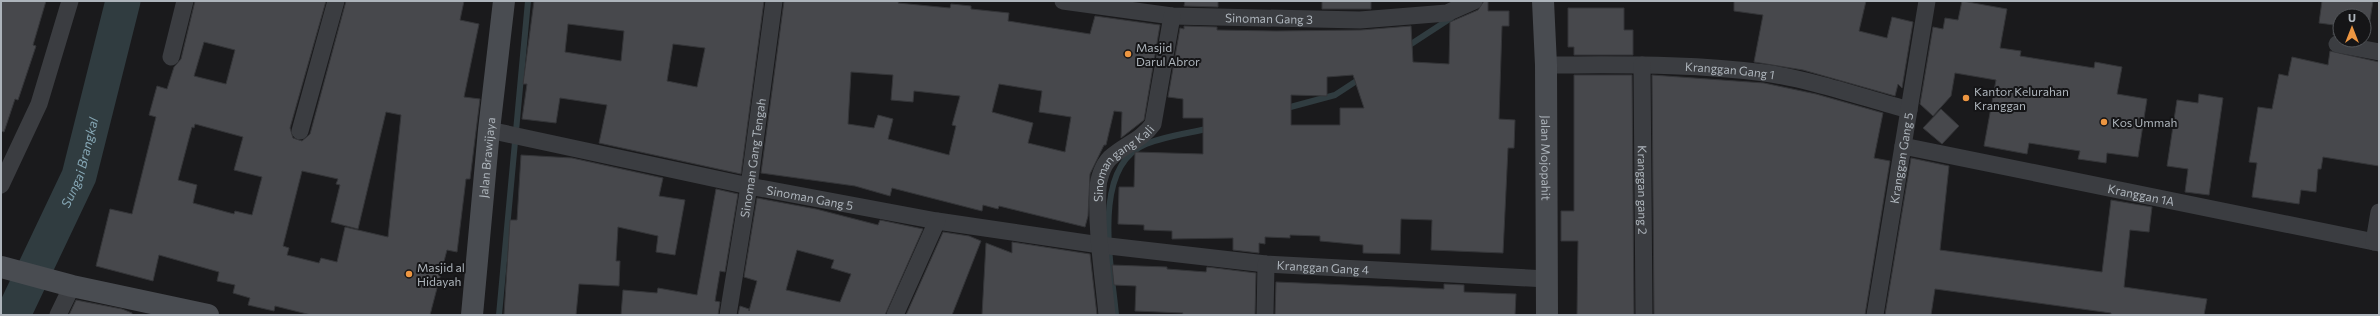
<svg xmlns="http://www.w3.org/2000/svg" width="2380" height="316" viewBox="0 0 2380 316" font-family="Commissioner,sans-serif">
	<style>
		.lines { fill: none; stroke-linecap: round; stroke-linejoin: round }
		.stream { stroke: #303c40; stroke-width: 6 }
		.river { stroke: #303c40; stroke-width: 35 }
		.building { fill: #47484c; stroke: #343538; fill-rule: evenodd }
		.street { stroke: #3b3d41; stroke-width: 17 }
		.secondary { stroke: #494c51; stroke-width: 22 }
		.poi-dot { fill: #ed9641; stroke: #151517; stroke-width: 1.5 }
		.labels { text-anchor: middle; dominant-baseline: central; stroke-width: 4; stroke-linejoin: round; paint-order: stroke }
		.street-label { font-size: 12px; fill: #adb4bb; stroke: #151517 }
		.poi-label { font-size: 12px; fill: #adb4bb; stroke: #151517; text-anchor: start }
		.water-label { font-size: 13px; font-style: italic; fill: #85a6b4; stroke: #151517 }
	</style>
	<rect width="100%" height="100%" fill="#1a1a1c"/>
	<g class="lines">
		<path class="stream" d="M1405,48L1451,18
			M1283,109L1335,95L1361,78
			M499,315L528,1
			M1116,315C1112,267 1090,167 1146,144C1166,136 1190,133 1211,128"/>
		<path class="river" id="s1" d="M13,315L79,176L123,1"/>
	</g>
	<path class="building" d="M1,1H46L33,45L36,46L18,100L15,99L4,132L1,131Z
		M195,1H326L290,128L293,138L302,141L310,134L346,1H464L460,20L479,24L464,97L480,99L470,179H466L457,252L447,250L430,315H311L275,306L274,311L248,305L250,298L233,293L235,285L217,281L219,272L159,255L153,281L96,266L110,209L132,214L156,117L149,115L157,86L167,89L174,67L181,59ZM204,42L235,50L226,84L194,76ZM386,112L401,115L388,237L345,227L337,262L321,258L319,263L287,255L289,248L283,246L302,171L338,179L336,184L340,185L331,222L358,229ZM195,124L243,137L234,170L262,177L252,215L235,211L234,214L193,203L197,185L178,180L192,127L194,128Z
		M534,1H764L741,174L599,143L607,105L560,98L556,123L522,119L527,84H523ZM568,24L624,31L621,61L565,52ZM673,44L705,48L697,87L667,81Z
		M784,1H899L898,3L950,8L951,4L971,6V9L1009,13L1008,21L1090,34L1095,16L1160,25L1144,120L1121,138L1122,112L1114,111L1106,145H1104L1090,174L1088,216L1085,227L999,206L998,209L983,205L982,211L892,188L890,196L855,186L761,173ZM851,72L893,75L891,100L913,102L914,91L960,96L952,125L956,126L949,155L888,139L893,119L878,115L874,128L848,124ZM999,84L1042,91L1039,112L1071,117L1065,152L1028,143L1033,123L992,112Z
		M1185,1H1218V7L1184,6Z
		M1322,1H1371V9H1322Z
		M1484,1H1488V11H1509V26H1502L1499,119L1515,120L1514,148H1508L1503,253L1431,250L1432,220L1401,219L1400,254L1363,253V245L1320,241V236L1290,235V238L1265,237V244L1259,243V253L1233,250V238L1172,239V231L1144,230V225L1118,224L1119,187H1134L1135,152L1203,154V118H1183V99L1168,97L1180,28L1184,29V26L1217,27V30L1277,31L1361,30L1411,26L1413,62L1449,64L1450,22L1478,10ZM1353,75L1364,108H1340V125H1291V95L1327,96V77Z
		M1734,1H1866L1859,31L1887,38L1892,17L1913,22L1902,88L1898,84L1895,96L1803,70L1754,62L1763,15L1734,11Z
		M1962,1L2007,9L2000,48L2021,51L2020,56L2094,68L2095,62L2122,67L2117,94L2147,99L2138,157L2107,153L2106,163L2078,159L2080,151L2029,143L2027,154L1984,146L1996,80L1955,73L1951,96L1933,116L1920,104L1933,27L1943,29L1945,18L1958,20Z
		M2322,1H2373L2367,39H2364V16H2340V34L2333,35L2334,25L2319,23Z
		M1568,8H1624V30H1633V55H1574V47H1568Z
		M2330,51L2379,62V166L2323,157L2321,169H2318L2316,192L2301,190L2299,204L2252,197L2257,163L2249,162L2258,107L2272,109L2279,74L2288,76L2292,57L2328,65Z
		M1574,75H1632L1634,315H1577L1578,241H1561V211H1574Z
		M1652,75L1764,83L1816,94L1883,113L1874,158L1890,161L1865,315H1654Z
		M2199,94L2223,98L2209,195L2185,192L2188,169L2167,166L2177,100L2198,103Z
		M1941,109L1959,126L1942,144L1923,128Z
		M521,155L572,158L663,178L659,196L685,200L675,255L656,252L658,236L618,227L616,261H620L619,286L579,284L576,315H504L510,220H517Z
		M1911,158L1949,166L1940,250L2102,272L2111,200L2152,207L2149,232L2130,230L2124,287L2207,299L2204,315H2111V313L1935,289L1931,315H1885Z
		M716,189L738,194L725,272L720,271L715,301L720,302L718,315H621L623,290L657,293L658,288L697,295Z
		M757,198L816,209L878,225L880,220L923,229L885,315H738L740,306L749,309V311L757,281L744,277ZM797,250L834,260L831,268L851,274L840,302L786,290Z
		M943,232L969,236L981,241L952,315H906Z
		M1012,242L1090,254L1097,315H982L986,243L1012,253Z
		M1112,265L1167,267V269L1206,272L1207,267L1256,273L1255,315H1182L1183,313L1135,311L1136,286L1114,285Z
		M1276,282L1444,289V284L1464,285V292L1516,294L1515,315H1275Z
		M76,300L122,309L132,313V315H69Z"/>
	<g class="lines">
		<g class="street">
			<path id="s2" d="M1063,1L1172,16L1360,20L1447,13L1474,1"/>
			<path d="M2337,44L2379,52"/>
			<path d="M171,57L185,1"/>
			<path id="s3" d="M1546,65C1618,65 1693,63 1765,73C1813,80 1861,97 1909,110"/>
			<path id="s4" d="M1642,65L1644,315"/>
			<path id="s5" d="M489,130L749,186L937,221L1100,245L1266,264L1547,279"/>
			<path d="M300,131L336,1"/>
			<path id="s6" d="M1903,146L2379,243"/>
			<path d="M1,185L39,104L70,1"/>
			<path d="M2374,242L2379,212"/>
			<path d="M58,315L72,286"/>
			<path id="s7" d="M728,315L749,186L774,1"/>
			<path d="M895,315L937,221"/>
			<path id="s8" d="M1107,315C1103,274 1096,230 1098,189C1098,179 1103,165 1110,158C1124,145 1142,140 1153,124L1172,16"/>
			<path d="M1265,315L1266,264"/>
			<path id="s9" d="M1875,315L1927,1"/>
		</g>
		<g class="secondary">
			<path id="s10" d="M1543,1L1546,65L1547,315"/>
			<path d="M1,267L72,286L208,315"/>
			<path id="s11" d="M472,315L489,130L504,1"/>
		</g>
	</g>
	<g class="poi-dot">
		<circle cx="1128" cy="54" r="4"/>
		<circle cx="1966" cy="98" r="4"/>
		<circle cx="2104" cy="122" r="4"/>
		<circle cx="409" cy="274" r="4"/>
	</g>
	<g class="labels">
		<g class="street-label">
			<text stroke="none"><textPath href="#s2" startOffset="207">Sinoman Gang 3</textPath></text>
			<text stroke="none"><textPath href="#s3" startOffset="184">Kranggan Gang 1</textPath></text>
			<text stroke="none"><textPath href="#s11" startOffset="158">Jalan Brawijaya</textPath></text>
			<text stroke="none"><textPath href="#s7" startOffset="159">Sinoman Gang Tengah</textPath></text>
			<text stroke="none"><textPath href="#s10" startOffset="157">Jalan Mojopahit</textPath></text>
			<text stroke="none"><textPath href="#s9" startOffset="159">Kranggan Gang 5</textPath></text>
			<text stroke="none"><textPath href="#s8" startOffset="163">Sinoman gang Kali</textPath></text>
			<text stroke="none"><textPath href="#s4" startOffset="125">Kranggan gang 2</textPath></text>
			<text stroke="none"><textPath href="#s6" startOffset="243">Kranggan 1A</textPath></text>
			<text stroke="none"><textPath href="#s5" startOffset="328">Sinoman Gang 5</textPath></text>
			<text stroke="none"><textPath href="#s5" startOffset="846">Kranggan Gang 4</textPath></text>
		</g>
		<g class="poi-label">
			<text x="1136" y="47">Masjid<tspan x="1136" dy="14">Darul Abror</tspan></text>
			<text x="1974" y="91">Kantor Kelurahan<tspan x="1974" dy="14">Kranggan</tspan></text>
			<text x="2112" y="122">Kos Ummah</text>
			<text x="417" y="267">Masjid al<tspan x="417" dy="14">Hidayah</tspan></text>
		</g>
		<g class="water-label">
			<text stroke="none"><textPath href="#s1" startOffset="167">Sungai Brangkal</textPath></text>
		</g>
	</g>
	<rect width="2380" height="316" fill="none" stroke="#adb4bb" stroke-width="4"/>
	<g transform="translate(2352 28)"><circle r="19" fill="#151517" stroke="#525559"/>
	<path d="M0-3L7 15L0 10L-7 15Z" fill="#ed9641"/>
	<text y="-6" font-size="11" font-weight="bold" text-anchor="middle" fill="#adb4bb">U</text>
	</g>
</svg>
